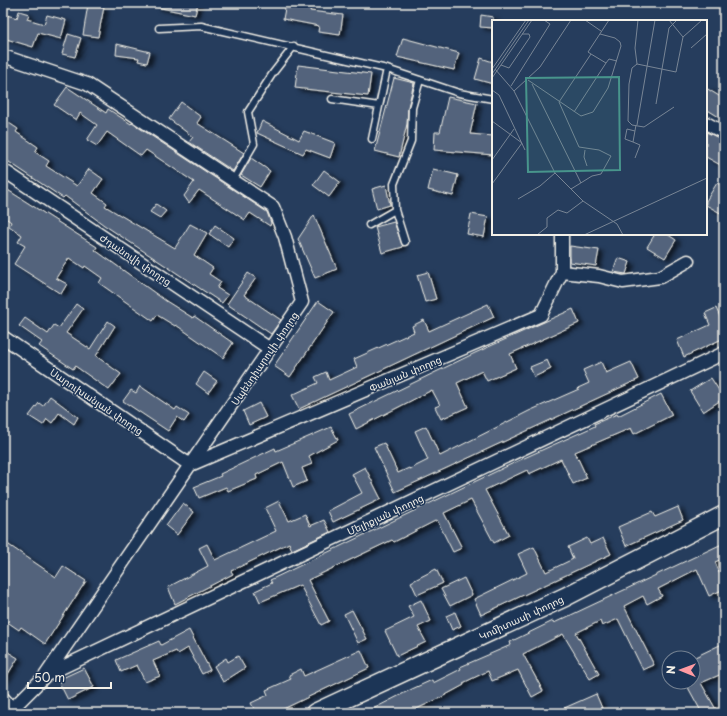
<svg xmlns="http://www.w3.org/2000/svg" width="727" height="716" viewBox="0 0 727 716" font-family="'Playpen Sans','Noto Sans Armenian',sans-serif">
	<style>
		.building { fill: #52647b; stroke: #f4f1e8; filter: url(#shadow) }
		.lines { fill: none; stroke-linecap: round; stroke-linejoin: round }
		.service-casing { stroke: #f4f1e8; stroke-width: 9 }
		.minor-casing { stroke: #f4f1e8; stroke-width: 15 }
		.secondary-casing { stroke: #f4f1e8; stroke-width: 21 }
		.service { stroke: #1d3557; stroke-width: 6 }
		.minor { stroke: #1d3557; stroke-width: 12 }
		.secondary { stroke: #1d3557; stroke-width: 18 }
		.labels { text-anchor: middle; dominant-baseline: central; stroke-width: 3; stroke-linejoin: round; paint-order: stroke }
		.street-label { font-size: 10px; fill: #f4f1e8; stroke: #1d3557 }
		.inset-road { fill: none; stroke: #788595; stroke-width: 1 }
		.view { fill: #48958c; fill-opacity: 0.15; stroke: #48958c; stroke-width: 2 }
		.inset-edge { fill: none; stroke: #f4f1e8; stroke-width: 2 }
	</style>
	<defs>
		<filter id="shadow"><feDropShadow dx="4.5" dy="2.5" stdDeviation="2" flood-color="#0009"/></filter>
	</defs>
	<rect width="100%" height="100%" fill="#263d5d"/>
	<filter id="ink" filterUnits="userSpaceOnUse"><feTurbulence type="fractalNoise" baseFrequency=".025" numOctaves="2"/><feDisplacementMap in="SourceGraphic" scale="8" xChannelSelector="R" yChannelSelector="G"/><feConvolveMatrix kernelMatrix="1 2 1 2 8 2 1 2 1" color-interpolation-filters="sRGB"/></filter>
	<g filter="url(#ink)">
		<path class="building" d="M157,3H198L195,15L156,7Z
			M286,3L311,7L310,11L343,15L340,35L318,32L319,26L283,19Z
			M88,4L104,7L98,37L83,35Z
			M19,11L29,14L27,19L44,24L47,15L66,20L61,39L38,33L33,47L3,38V14L17,18Z
			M481,15L493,17V28L480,27Z
			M68,34L81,38L75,57L62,54Z
			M403,38L459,53L454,70L397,57Z
			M117,44L150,52L147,63L138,61L139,58L116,55Z
			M481,58L493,62V84L475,79Z
			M298,65L371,74L368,96L295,88Z
			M394,78L414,83L408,107L407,124L399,157L375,151Z
			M67,87L106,113L108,109L131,124L132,123L267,212L271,223L270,226L250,213L245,220L199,190L189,203L184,196L194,182L146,150L141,156L107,132L97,146L87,140L97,125L80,113L76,120L54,105Z
			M706,88L724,99V120L706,109Z
			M448,97L477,103L470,134L493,136V155L434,150L435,132H440Z
			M181,102L201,117L197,123L244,153L233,171L189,142L193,137L169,119Z
			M3,119L18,129L16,132L38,147L35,152L49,161L46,166L77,186L89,169L103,179L93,193L107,203L105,206L175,248L190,224L207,233L194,255L213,268L209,274L221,282L217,288L228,295L222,303L104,225L65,196L63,198L3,158Z
			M262,121L299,140L304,131L335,143L330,158L306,149L303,154L257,133Z
			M706,132L724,140V167L706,157Z
			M251,158L270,171L260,187L241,175Z
			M433,169L458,175L453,196L428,190Z
			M324,170L340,182L329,197L313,185Z
			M717,183L724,187V215L706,205V201Z
			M386,185L390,205L377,209L372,189Z
			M3,187L97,247L95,250L166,301L193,318L194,316L233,343L223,358L176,325L175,326L157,315L153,321L99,283L102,278L85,266L84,268L69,258L56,278L67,284L61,294L14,264L25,246L18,242L22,235L9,226L11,222L3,216Z
			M156,204L166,211L160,218L150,212Z
			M471,214L488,217L484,237L467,234Z
			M314,215L337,269L315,278L298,239Z
			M394,222L403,247L382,253L375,227Z
			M215,225L234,238L228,247L209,234Z
			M655,234H667L676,240L665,258L647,247Z
			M570,246L599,250L596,266L570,262Z
			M618,258L630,262L626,274L613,272Z
			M428,272L436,299L425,302L417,275Z
			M248,273L256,278L244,295L281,320L271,334L227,304Z
			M318,301L334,312L290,377L274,366Z
			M76,304L83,309L66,333L90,349L108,321L115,326L96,356L121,374L109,390L75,366L73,369L39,346L42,342L19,326L25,318L48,334L54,325L59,328Z
			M488,304L494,317L299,409L292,395L318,383L315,377L326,372L329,380L357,367L354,359L414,332L412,326L424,320L429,331Z
			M716,308L721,319L724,318V338L684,357L677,340L710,325L705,313Z
			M573,309L579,323L510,354L516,368L487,381L482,371L457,383L468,407L441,419L435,407L440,405L432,390L356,429L349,414L475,353Z
			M547,360L551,369L534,377L530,367Z
			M601,362L606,373L631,362L639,379L395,492L374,447L384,443L398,473L409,468L410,469L428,460L415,431L426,426L440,456L529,411L579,389L578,388L589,383L583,370Z
			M204,372L217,381L208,393L196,384Z
			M711,378L724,398L703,412L690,391Z
			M140,386L175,410L177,407L189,415L184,422L177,417L168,431L123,401L131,390L136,393Z
			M661,394L672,415L634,434L631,428L575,452L587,478L573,484L561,459L529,474L527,470L485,490L509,535L494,543L471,500L444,513L462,548L453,552L437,520L394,542L392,540L308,580L329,621L321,625L300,585L260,602L255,591L272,583L270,580L522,459L595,426L594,424L617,414L618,416Z
			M50,396L78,417L74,424L59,413L52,423L47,419L43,425L29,416L39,403L43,406Z
			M259,403L266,417L249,425L243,411Z
			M331,427L338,440L309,456L312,464L302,468L307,481L293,487L283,462L256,475L257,479L228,491L226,487L199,498L194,487L221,476L220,474L275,448L276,451Z
			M365,467L381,499L333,522L328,511L362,493L352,474Z
			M279,501L289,521L305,514L310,526L324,520L330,532L292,550L289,543L231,571L233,574L175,604L168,587L208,566L199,548L207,544L215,560L276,531L265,508Z
			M183,503L194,512L177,535L166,526Z
			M678,507L683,520L626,546L618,527L652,512L655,517Z
			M587,538L590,544L603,538L611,554L481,615L474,599L527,573L518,554L534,547L546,572L573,559L568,547Z
			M3,541L56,577L63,566L86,581L45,644L21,627L19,630L3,619Z
			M724,543V558L715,562L724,583V589L709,596L697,569L658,589L662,596L647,604L643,596L624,606L654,665L643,670L618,619L602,626L600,621L576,633L599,674L590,679L563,634L523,654L543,691L532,697L518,670L492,681L488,671L463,683L464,685L440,698L408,713H365L412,689L432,680L433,683L461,669L460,667L511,645L510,642L553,621L554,623Z
			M436,569L443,583L417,595L411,582Z
			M464,578L472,595L450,606L441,589Z
			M421,600L431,621L418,627L426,642L397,656L385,631L414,617L408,606Z
			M352,610L367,639L358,643L344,614Z
			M455,612L461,626L452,630L446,616Z
			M189,630L210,670L202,674L188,648L178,654L176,651L153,661L160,676L145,682L137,665L121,672L116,660L159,641L161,645Z
			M724,643V673L701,683L718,713H702L685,682H693V658Z
			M3,649L18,658L3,682Z
			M361,650L369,668L275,713H256L251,703L268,695L266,690L291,679L289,675L301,669L304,676Z
			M238,656L245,668L223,682L214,666L226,658L228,662Z
			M84,668L94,687L68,700L58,680Z
			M596,694L602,708L590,713H553Z"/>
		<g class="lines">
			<defs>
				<path id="service" d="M159,28L201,26L387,69L459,93L493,99
					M332,99L379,106
					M372,139L387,69
					M233,180L254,144L248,112L273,73L294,46
					M369,225L395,210
					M405,242L395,210L394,184L411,141L412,108L420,80"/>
				<path id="minor" d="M3,56L87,84L273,207L285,237L302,302L45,676L13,708
					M706,123L724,133
					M3,170L270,349
					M562,272L599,276L623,282L660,277L688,261
					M3,337L190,465L541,315L562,272V234
					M46,675L724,353
					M3,698L17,713"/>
				<path id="secondary" d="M315,713L565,597L724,515"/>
			</defs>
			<use href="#service" class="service-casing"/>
			<use href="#minor" class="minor-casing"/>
			<use href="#secondary" class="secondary-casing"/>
			<use href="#service" class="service"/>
			<use href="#minor" class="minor"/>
			<use href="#secondary" class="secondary"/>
		</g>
	</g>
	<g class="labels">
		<g class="street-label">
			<text transform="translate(136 259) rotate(34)">Ժդանովի փողոց</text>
			<text transform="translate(264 358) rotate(-56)">Սպենդիարովի փողոց</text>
			<text transform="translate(405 373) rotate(-23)">Փանյան փողոց</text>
			<text transform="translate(97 401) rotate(34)">Սարուխանյան փողոց</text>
			<text transform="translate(385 514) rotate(-25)">Մելիքյան փողոց</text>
			<text transform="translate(521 617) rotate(-25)">Կոմիտասի փողոց</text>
		</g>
	</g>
	<g transform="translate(492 20)">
		<rect width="215" height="215" fill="#263d5d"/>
		<path class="inset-road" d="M93,0L109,11M177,0L191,17M199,28L215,14M114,43L117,39L125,41M145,44L140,48L137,64L136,101L140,105L152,107L182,87M145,44L184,52L191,17L210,0M145,44L143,28L146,0M9,45L17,48L38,17L37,14H30M0,49L34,0M3,49L22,71L63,153L91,181L125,204L131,215M0,54L37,0M0,58L40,0M36,60L89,96L101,92L116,68L129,26L128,22L123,18L108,14M40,64L89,163M19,66L58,4L52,0M0,70L7,75L33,130M22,71L48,47L79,0M164,84L177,8L185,0M82,92L114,43L99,34M0,101L30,123L0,164M145,105L163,0M143,111L135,109L133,119L141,122L144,105M141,122L148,125L143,138M93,130L92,137L95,146M0,140L22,109M79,169L100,156L109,154L119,136L107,130L87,127L67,82L99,34L96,32L117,0M26,179L48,166L63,153M45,215L55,207V198L66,190L75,193L91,181M92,215L215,158"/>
		<path class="view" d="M127,57L128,150L36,152L34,58Z"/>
		<rect width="215" height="215" class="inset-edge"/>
	</g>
	<rect width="727" height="716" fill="none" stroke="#1d3557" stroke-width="16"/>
	<rect x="8" y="8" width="711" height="700" fill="none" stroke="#f4f1e8" stroke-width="1.5" filter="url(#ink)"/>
	<g transform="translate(681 670) rotate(271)"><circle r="19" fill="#1d3557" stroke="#738091"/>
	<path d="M0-3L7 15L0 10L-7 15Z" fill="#ff9aa2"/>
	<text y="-6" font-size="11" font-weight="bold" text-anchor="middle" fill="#f4f1e8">N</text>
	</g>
	<path d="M28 682v6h83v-6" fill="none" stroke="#f4f1e8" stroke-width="2"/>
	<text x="34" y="682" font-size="12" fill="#f4f1e8" stroke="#1d3557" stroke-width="3" paint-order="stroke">50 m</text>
</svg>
